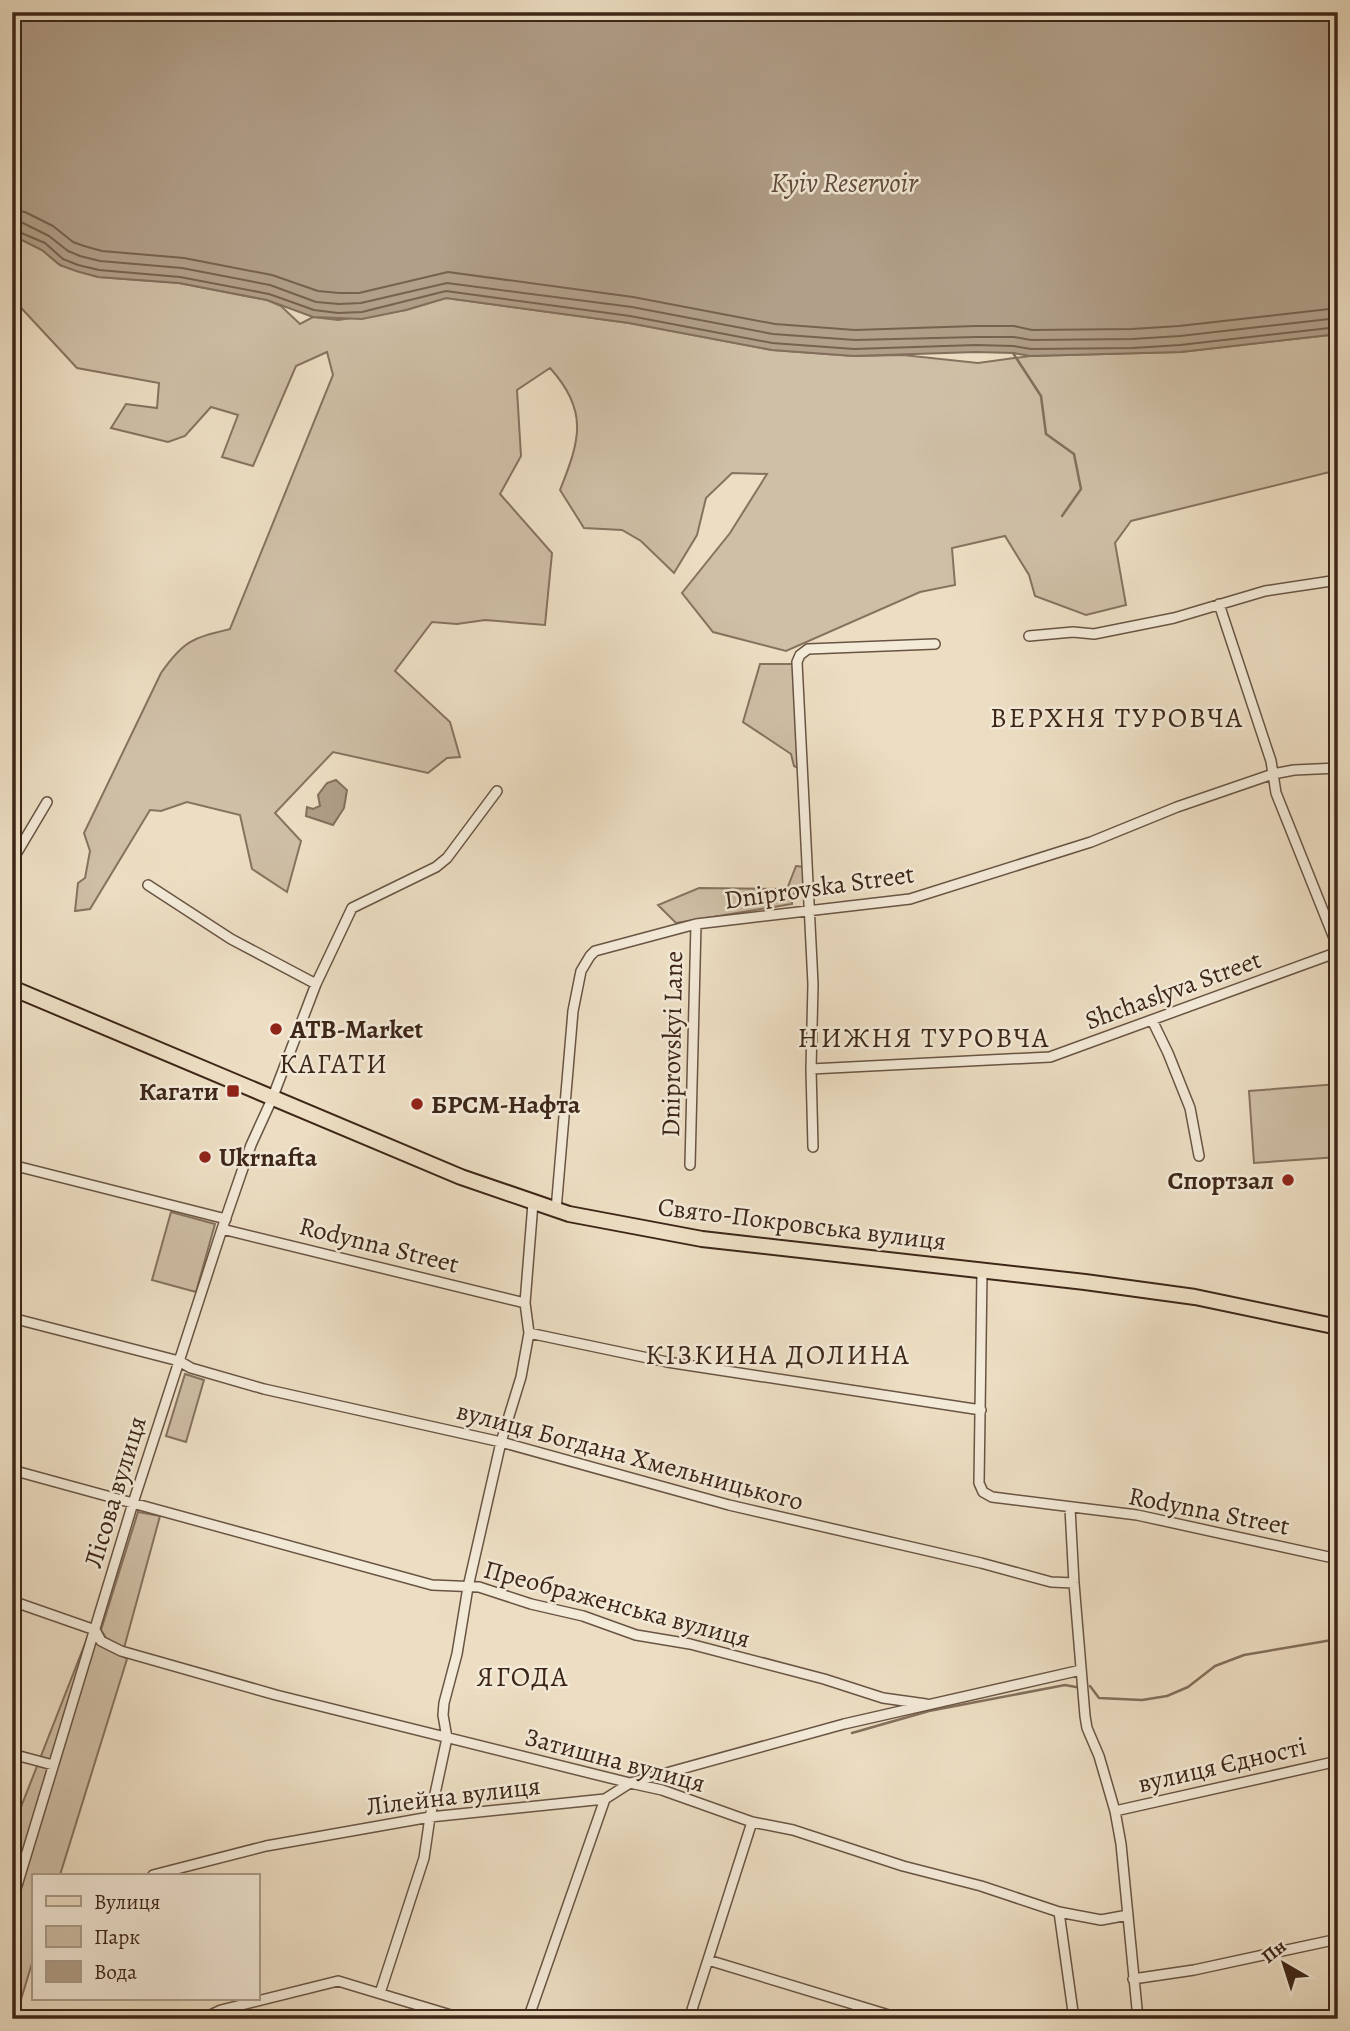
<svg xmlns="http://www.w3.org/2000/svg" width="1350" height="2031" viewBox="0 0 1350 2031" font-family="Alegreya,serif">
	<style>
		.green { fill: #cfbfa6; stroke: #86725f; stroke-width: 2 }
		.water { fill: #b19f89; stroke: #836f5c; stroke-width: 2 }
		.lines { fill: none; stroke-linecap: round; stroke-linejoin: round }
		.shore { stroke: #776250; stroke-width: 2 }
		.stream { stroke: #836f5c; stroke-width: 2.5 }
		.minor-casing { stroke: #695443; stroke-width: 12 }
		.primary-casing { stroke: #3d2618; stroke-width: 18 }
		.minor { stroke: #f3ead8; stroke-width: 9 }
		.primary { stroke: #eddec3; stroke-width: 14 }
		.poi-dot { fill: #8f2418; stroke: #f3ead8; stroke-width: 2.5 }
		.labels { text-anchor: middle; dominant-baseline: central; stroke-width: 5; stroke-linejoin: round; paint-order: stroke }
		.street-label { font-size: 26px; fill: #3d2618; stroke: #f3ead8 }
		.poi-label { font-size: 26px; font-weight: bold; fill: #3d2618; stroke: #f3ead8; text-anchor: start }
		.water-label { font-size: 28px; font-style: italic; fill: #604a3a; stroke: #f3ead8 }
		.neighbourhood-label { font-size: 28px; letter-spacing: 2px; fill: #3d2618; stroke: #f3ead8 }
	</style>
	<rect width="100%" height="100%" fill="#eddec3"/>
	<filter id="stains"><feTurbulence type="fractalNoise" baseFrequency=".00286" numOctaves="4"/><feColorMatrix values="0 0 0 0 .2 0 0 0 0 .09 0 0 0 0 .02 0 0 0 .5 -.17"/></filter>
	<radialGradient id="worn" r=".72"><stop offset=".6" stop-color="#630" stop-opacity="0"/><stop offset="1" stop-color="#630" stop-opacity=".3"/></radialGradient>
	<path class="green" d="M12,235L42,250L60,265L98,277L179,283L267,300L281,306L300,324L313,317L338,320L406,310L446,298L629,323L772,350L854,356L903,355L978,363L1030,356L1181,352L1338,334V470L1131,521L1115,543L1126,605L1086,615L1035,596L1029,575L1005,536L952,548L955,585L920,592L786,651L713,632L682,593L730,533L767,474L732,473L706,498L697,535L674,573L641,541L622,530L584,528L560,490C580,440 589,411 550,368L517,390L521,456L500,494L552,553L545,625L485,620L457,624L432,622L395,671L450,722L460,757L447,758L428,773L333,752L275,813L301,841L287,892L252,869L240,815L187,802L161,811L150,810L90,909L75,911L78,883L85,878L90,851L84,833L161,673C184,640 193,638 230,629L333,375L327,352L296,366L253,466L222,457L238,415L211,407L185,436L168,442L111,428L126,404L157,408L159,383L77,368L12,298Z
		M760,664H793L798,768L794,766L791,754L743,722Z
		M796,866L804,867V892L792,894V904L676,923L658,905L699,888L787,889Z
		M1338,1084V1157L1254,1163L1249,1091Z
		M171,1212L215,1224L196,1292L152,1280Z
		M185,1374L204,1380L186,1442L166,1436Z
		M138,1512L160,1516L124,1648L106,1638L101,1630Z
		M88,1636L127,1659L60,1875H33V1960L15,2019H12V1830Z"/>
	<path class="water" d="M12,12H1338V334L1181,352L1030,356L1013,353L976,352L854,356L772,350L629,323L446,298L406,310L362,319L313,317L267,300L179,283L98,277L76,271L60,265L42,250L12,235Z
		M336,780L347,790L344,808L333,825L306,816L307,807L313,809L320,806L318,795L327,783Z"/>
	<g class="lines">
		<path class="shore" d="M12,210L25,212L53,226L73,242L84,246L102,251L184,258L272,275L318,291L339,293H359L448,272L633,297L775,324L855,330L975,326H1014L1032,330L1132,329L1179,326L1338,308
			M12,221L21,222L49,236L68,251L80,256L100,261L182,268L270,285L316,302L339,304L361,303L447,283L632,307L773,334L855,340L976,337H1014L1031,340L1132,339L1180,336L1338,318
			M12,229L45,243L63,259L78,265L99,270L180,277L269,294L314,310L338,313L362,312L446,291L630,316L772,343L854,349L976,345L1013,346L1031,349L1133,348L1180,345L1338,327"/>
		<path class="stream" d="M1013,353L1041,396L1046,434L1074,454L1081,489L1062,516
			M1090,1686L1099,1698L1142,1700L1167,1696L1188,1687L1215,1666L1244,1655L1338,1639
			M852,1733L929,1711L1065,1685L1076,1687"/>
		<defs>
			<path id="minor" d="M1219,604L1271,761L1276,793L1338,948
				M1029,636L1073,632L1094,634L1174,618L1265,591L1338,580
				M12,861L47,802
				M148,885L231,939L316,984
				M1152,1020L1168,1053L1190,1108L1199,1156
				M811,1069L1050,1057L1338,952
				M813,1147L811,1069L813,984L797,662L800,655L808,649L935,644
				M12,1165L226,1219
				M690,1165L696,924
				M556,1210L573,1011L581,971L590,956L595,951L696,924L910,899L1091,842L1177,807L1273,774L1294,770L1338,768
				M222,1229L525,1303
				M982,1272L979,1483L983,1492L992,1497L1137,1515L1338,1559
				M12,1318L179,1361L191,1368L264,1389L501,1442L729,1505L981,1563L1051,1582L1074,1583
				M529,1333L667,1362L981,1410
				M12,1470L432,1585L479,1587L531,1604L583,1616L636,1635L690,1644L824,1679L883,1698L926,1704
				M1070,1508L1074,1583L1085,1716L1087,1728L1099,1756L1115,1811L1121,1844L1138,2019
				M12,1601L95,1630L101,1641L121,1651L276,1695L630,1783L662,1790L752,1822L793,1830L903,1866L981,1886L1059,1912L1101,1920L1128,1915
				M12,1754L53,1765
				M1115,1811L1338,1761
				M153,1875L266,1846L430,1817L605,1799L630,1783L844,1724L1081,1670
				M12,1902L133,1503L222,1229L251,1145L272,1099L316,984L352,908L436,867L447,858L497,791
				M1059,1912L1074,2019
				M708,1960L902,2019
				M1133,1979L1194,1970L1338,1939
				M380,1993L424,1858L430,1817L447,1738L443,1715L444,1703L457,1654L468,1587L501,1442L521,1377L529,1333L525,1303L533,1203
				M202,2019L221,2010L338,1981L464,2019
				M528,2019L605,1799
				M689,2019L752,1822"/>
			<path id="primary" d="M12,988L461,1177L569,1214L702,1239L1085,1282L1195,1297L1338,1327"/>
		</defs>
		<use href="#minor" class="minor-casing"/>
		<use href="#primary" class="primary-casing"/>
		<use href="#minor" class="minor"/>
		<use href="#primary" class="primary"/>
	</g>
	<g class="poi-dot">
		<circle cx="276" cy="1029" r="7"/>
		<rect x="226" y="1084" width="14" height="14" rx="3.5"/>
		<circle cx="417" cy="1104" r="7"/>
		<circle cx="205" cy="1157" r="7"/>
		<circle cx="1288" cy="1180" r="7"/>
	</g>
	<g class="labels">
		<g class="street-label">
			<text transform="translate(819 887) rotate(-8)">Dniprovska Street</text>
			<text transform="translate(1173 990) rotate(-20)">Shchaslyva Street</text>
			<text transform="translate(672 1044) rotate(-89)">Dniprovskyi Lane</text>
			<text transform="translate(802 1224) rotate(7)">Свято-Покровська вулиця</text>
			<text transform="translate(379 1245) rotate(14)">Rodynna Street</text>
			<text transform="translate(630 1456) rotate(15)">вулиця Богдана Хмельницького</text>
			<text transform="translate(115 1492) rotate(-73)">Лісова вулиця</text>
			<text transform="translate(1209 1511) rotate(11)">Rodynna Street</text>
			<text transform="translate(617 1604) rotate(15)">Преображенська вулиця</text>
			<text transform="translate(615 1760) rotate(15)">Затишна вулиця</text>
			<text transform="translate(1222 1765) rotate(-13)">вулиця Єдності</text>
			<text transform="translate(453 1796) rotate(-7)">Лілейна вулиця</text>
		</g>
		<g class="poi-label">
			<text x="290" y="1029">ATB-Market</text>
			<text x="219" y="1091" text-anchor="end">Кагати</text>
			<text x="431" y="1104">БРСМ-Нафта</text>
			<text x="219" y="1157">Ukrnafta</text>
			<text x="1274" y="1180" text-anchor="end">Спортзал</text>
		</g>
		<g class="water-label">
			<text x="844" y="183">Kyiv Reservoir</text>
		</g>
		<g class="neighbourhood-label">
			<text x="1117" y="718">ВЕРХНЯ ТУРОВЧА</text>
			<text x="924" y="1038">НИЖНЯ ТУРОВЧА</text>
			<text x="334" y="1064">КАГАТИ</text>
			<text x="778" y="1355">КІЗКИНА ДОЛИНА</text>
			<text x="523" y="1677">ЯГОДА</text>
		</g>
	</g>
	<rect width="1350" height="2031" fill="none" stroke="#eddec3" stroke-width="42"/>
	<rect x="14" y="14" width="1322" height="2003" fill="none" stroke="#3d2618" stroke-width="3.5"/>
	<rect x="21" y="21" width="1308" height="1989" fill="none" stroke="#3d2618" stroke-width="2"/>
	<rect x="32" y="1874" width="228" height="126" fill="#f3ead8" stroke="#aa9c8b" stroke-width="2"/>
	<rect x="46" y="1896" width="35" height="10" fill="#eddec3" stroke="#aa9c8b" stroke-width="2"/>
	<text x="94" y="1909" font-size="21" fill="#3d2618">Вулиця</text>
	<rect x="46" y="1926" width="35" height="21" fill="#cfbfa6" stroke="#aa9c8b" stroke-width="2"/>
	<text x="94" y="1944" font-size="21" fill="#3d2618">Парк</text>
	<rect x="46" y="1961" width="35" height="21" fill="#b19f89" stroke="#aa9c8b" stroke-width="2"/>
	<text x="94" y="1979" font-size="21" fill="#3d2618">Вода</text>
	<g transform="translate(1284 1964) rotate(321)" stroke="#f3ead8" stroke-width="5" paint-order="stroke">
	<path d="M0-5L12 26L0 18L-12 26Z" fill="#3d2618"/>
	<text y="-10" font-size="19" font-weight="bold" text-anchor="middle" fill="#3d2618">Пн</text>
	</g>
	<rect width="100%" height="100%" filter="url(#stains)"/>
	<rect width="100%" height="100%" fill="url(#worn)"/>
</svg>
